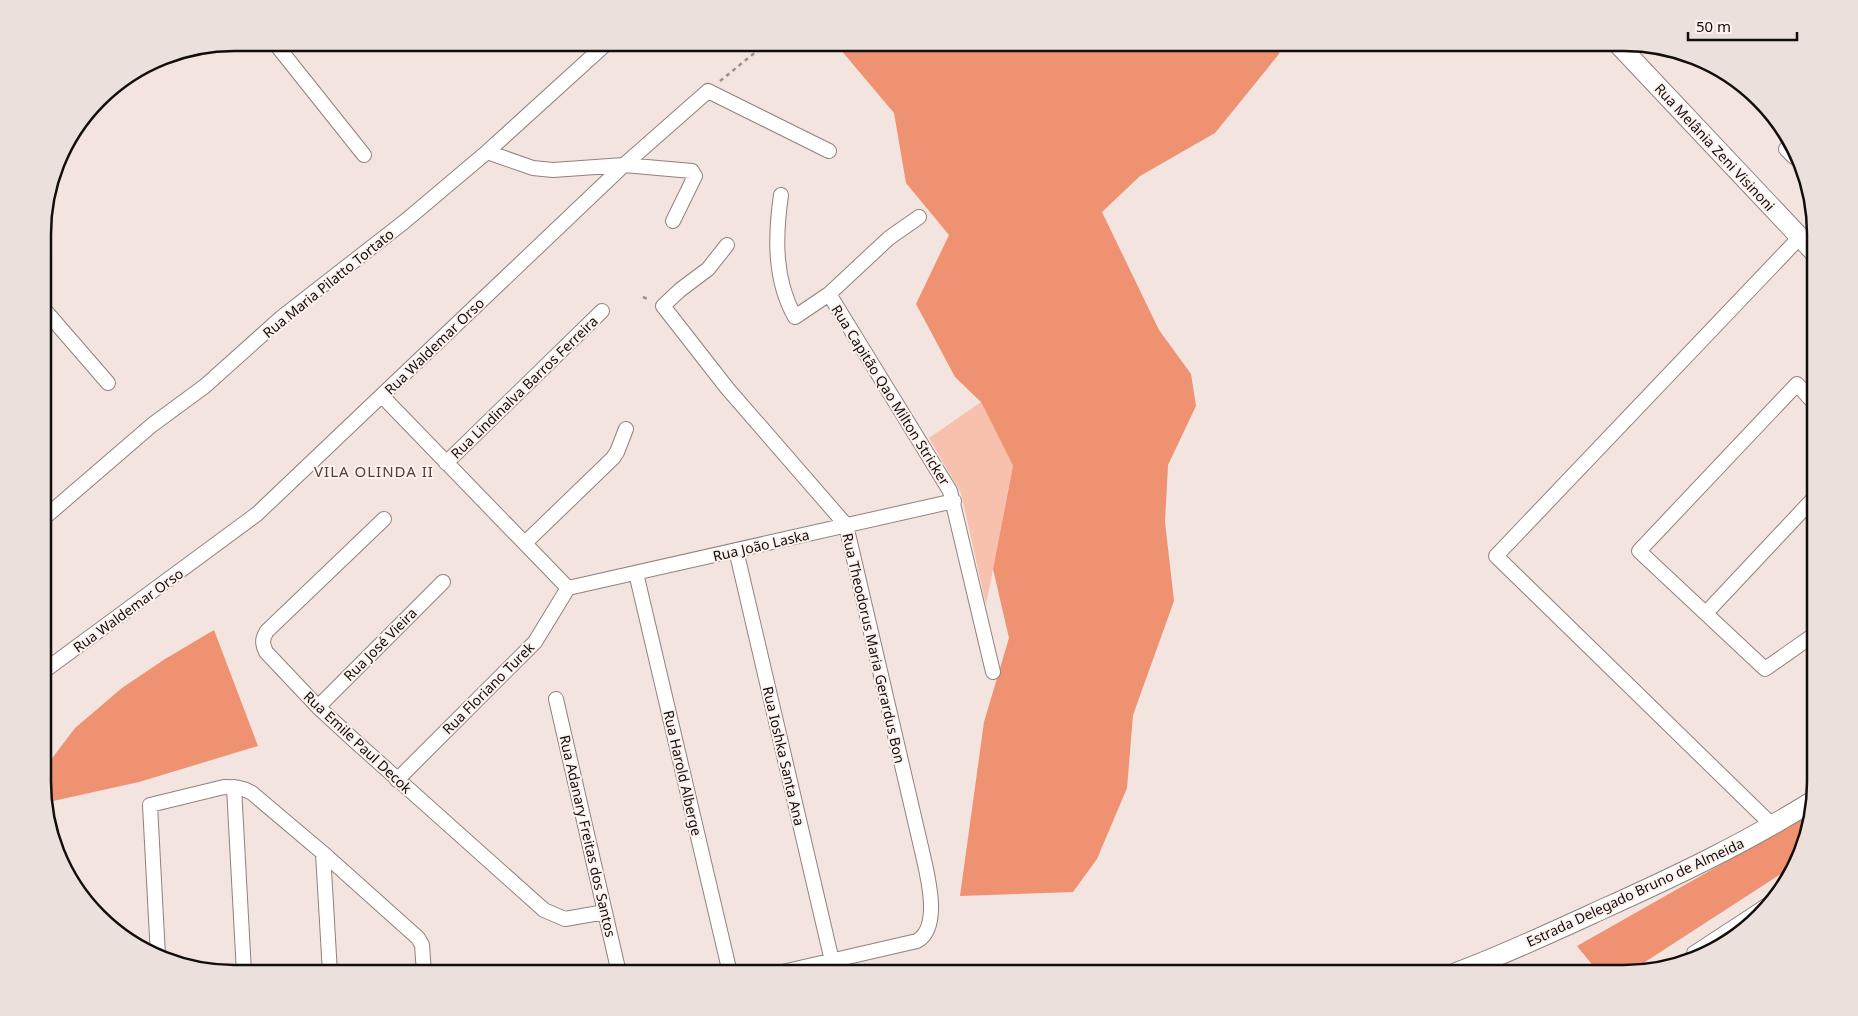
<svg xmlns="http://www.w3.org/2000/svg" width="1858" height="1016" viewBox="0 0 1858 1016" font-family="'Noto Sans',sans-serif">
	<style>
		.green { fill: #f7c1ae }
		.forest { fill: #ee9271 }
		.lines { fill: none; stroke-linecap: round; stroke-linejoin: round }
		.lane-casing { stroke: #90827e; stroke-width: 9 }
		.street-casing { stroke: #90827e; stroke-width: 16 }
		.secondary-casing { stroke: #90827e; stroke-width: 21 }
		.path { stroke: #9b908c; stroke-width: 2.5; stroke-dasharray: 4 4; stroke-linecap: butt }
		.lane { stroke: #fff; stroke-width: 7 }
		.street { stroke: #fff; stroke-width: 14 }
		.secondary { stroke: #fff; stroke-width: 19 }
		.labels { text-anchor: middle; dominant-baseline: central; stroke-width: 4; stroke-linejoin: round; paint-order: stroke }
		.street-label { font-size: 14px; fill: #120e0c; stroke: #fef2ee }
		.neighbourhood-label { font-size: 15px; letter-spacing: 1px; fill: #4d413d; stroke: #fef2ee }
		.rim { fill: none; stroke: #120e0c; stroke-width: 2.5 }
	</style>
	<rect width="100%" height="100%" fill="#f3e4df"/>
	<path class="green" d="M981,402L1013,466L986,605L961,493L929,438Z"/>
	<path class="forest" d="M835,43H1282L1279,54L1215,133L1140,176L1102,212L1159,330L1191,374L1196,406L1168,465L1165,522L1174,601L1133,715L1127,788L1097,859L1073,892L960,896L984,722L1009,638L993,569L1013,466L981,402L955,377L916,304L949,235L906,183L894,113Z
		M214,630L258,746L139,782L44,803V769L75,728L122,688L165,659Z
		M1808,815L1796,864L1628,973H1599L1577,946Z"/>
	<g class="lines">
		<defs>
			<path id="lane" d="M1689,962L1691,951L1778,894"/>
			<path id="street" d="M274,42L364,155
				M514,42V43
				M1790,145L1786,149L1794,157
				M487,152L533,168L553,170L624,165L692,171L695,176L673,221
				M781,195C775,237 774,280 795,317L829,294L889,238L919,217
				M727,245L708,269L680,290L663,306L727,388L846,525L922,851C927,874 942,927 917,941L778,973
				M829,294L950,491L993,672
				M43,308L108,383
				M382,396L568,588
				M1814,403L1797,384L1639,551L1765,669L1815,634
				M446,463L602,311
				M44,518L152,425L205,386L282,317L404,222L487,152L608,42
				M384,519L267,631C262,639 262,643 266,652L318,707L356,742L544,910L565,919L605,912
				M525,543L613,458L617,452L626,429
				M736,550L832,961
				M636,573L730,973
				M568,588L954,501
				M1706,613L1815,497
				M44,671L257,514L624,165L708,91L829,151
				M556,699L619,973
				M318,707L443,582
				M397,780L535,642L568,588
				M234,787L244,973
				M1773,826L1496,556L1800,237
				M323,853L330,973
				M158,956L150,805L224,787C234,787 242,787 252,793L323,853L418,938L422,945L424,973"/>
			<path id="secondary" d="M1616,42L1814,252
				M1455,973C1506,954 1555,931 1605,908C1676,876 1745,843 1811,802"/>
		</defs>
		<use href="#lane" class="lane-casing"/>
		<use href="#street" class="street-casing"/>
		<use href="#secondary" class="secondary-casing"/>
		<path class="path" d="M720,81L768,42
			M643,297L650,300"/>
		<use href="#lane" class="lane"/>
		<use href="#street" class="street"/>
		<use href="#secondary" class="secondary"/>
	</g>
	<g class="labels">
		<g class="street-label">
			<text transform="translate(1715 147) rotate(47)">Rua Melânia Zeni Visinoni</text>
			<text transform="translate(328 283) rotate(-39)">Rua Maria Pilatto Tortato</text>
			<text transform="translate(434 346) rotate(-44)">Rua Waldemar Orso</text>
			<text transform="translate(524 387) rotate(-44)">Rua Lindinalva Barros Ferreira</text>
			<text transform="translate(891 395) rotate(58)">Rua Capitão Qao Milton Stricker</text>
			<text transform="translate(761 545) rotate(-13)">Rua João Laska</text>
			<text transform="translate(128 610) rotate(-36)">Rua Waldemar Orso</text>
			<text transform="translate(380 644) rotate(-45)">Rua José Vieira</text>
			<text transform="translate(874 648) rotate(77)">Rua Theodorus Maria Gerardus Bon</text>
			<text transform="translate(488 688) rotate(-45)">Rua Floriano Turek</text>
			<text transform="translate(358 742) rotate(43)">Rua Emile Paul Decok</text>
			<text transform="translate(784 756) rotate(77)">Rua Ioshka Santa Ana</text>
			<text transform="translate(683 773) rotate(77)">Rua Harold Alberge</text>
			<text transform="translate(588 836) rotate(77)">Rua Adanary Freitas dos Santos</text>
			<text transform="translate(1635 892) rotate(-25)">Estrada Delegado Bruno de Almeida</text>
		</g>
		<g class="neighbourhood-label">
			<text x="374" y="471">VILA OLINDA II</text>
		</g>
	</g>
	<path d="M0 0H1858V1016H0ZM234 51H1624A183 183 0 0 1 1807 234V782A183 183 0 0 1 1624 965H234A183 183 0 0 1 51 782V234A183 183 0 0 1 234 51Z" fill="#ebe0dc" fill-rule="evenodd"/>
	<path class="rim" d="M234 51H1624A183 183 0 0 1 1807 234V782A183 183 0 0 1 1624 965H234A183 183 0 0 1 51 782V234A183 183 0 0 1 234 51Z"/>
	<path d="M1688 32v8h109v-8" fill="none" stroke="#120e0c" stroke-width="2.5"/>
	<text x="1696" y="32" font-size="15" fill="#120e0c" stroke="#fef2ee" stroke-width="4" paint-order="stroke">50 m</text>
</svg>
